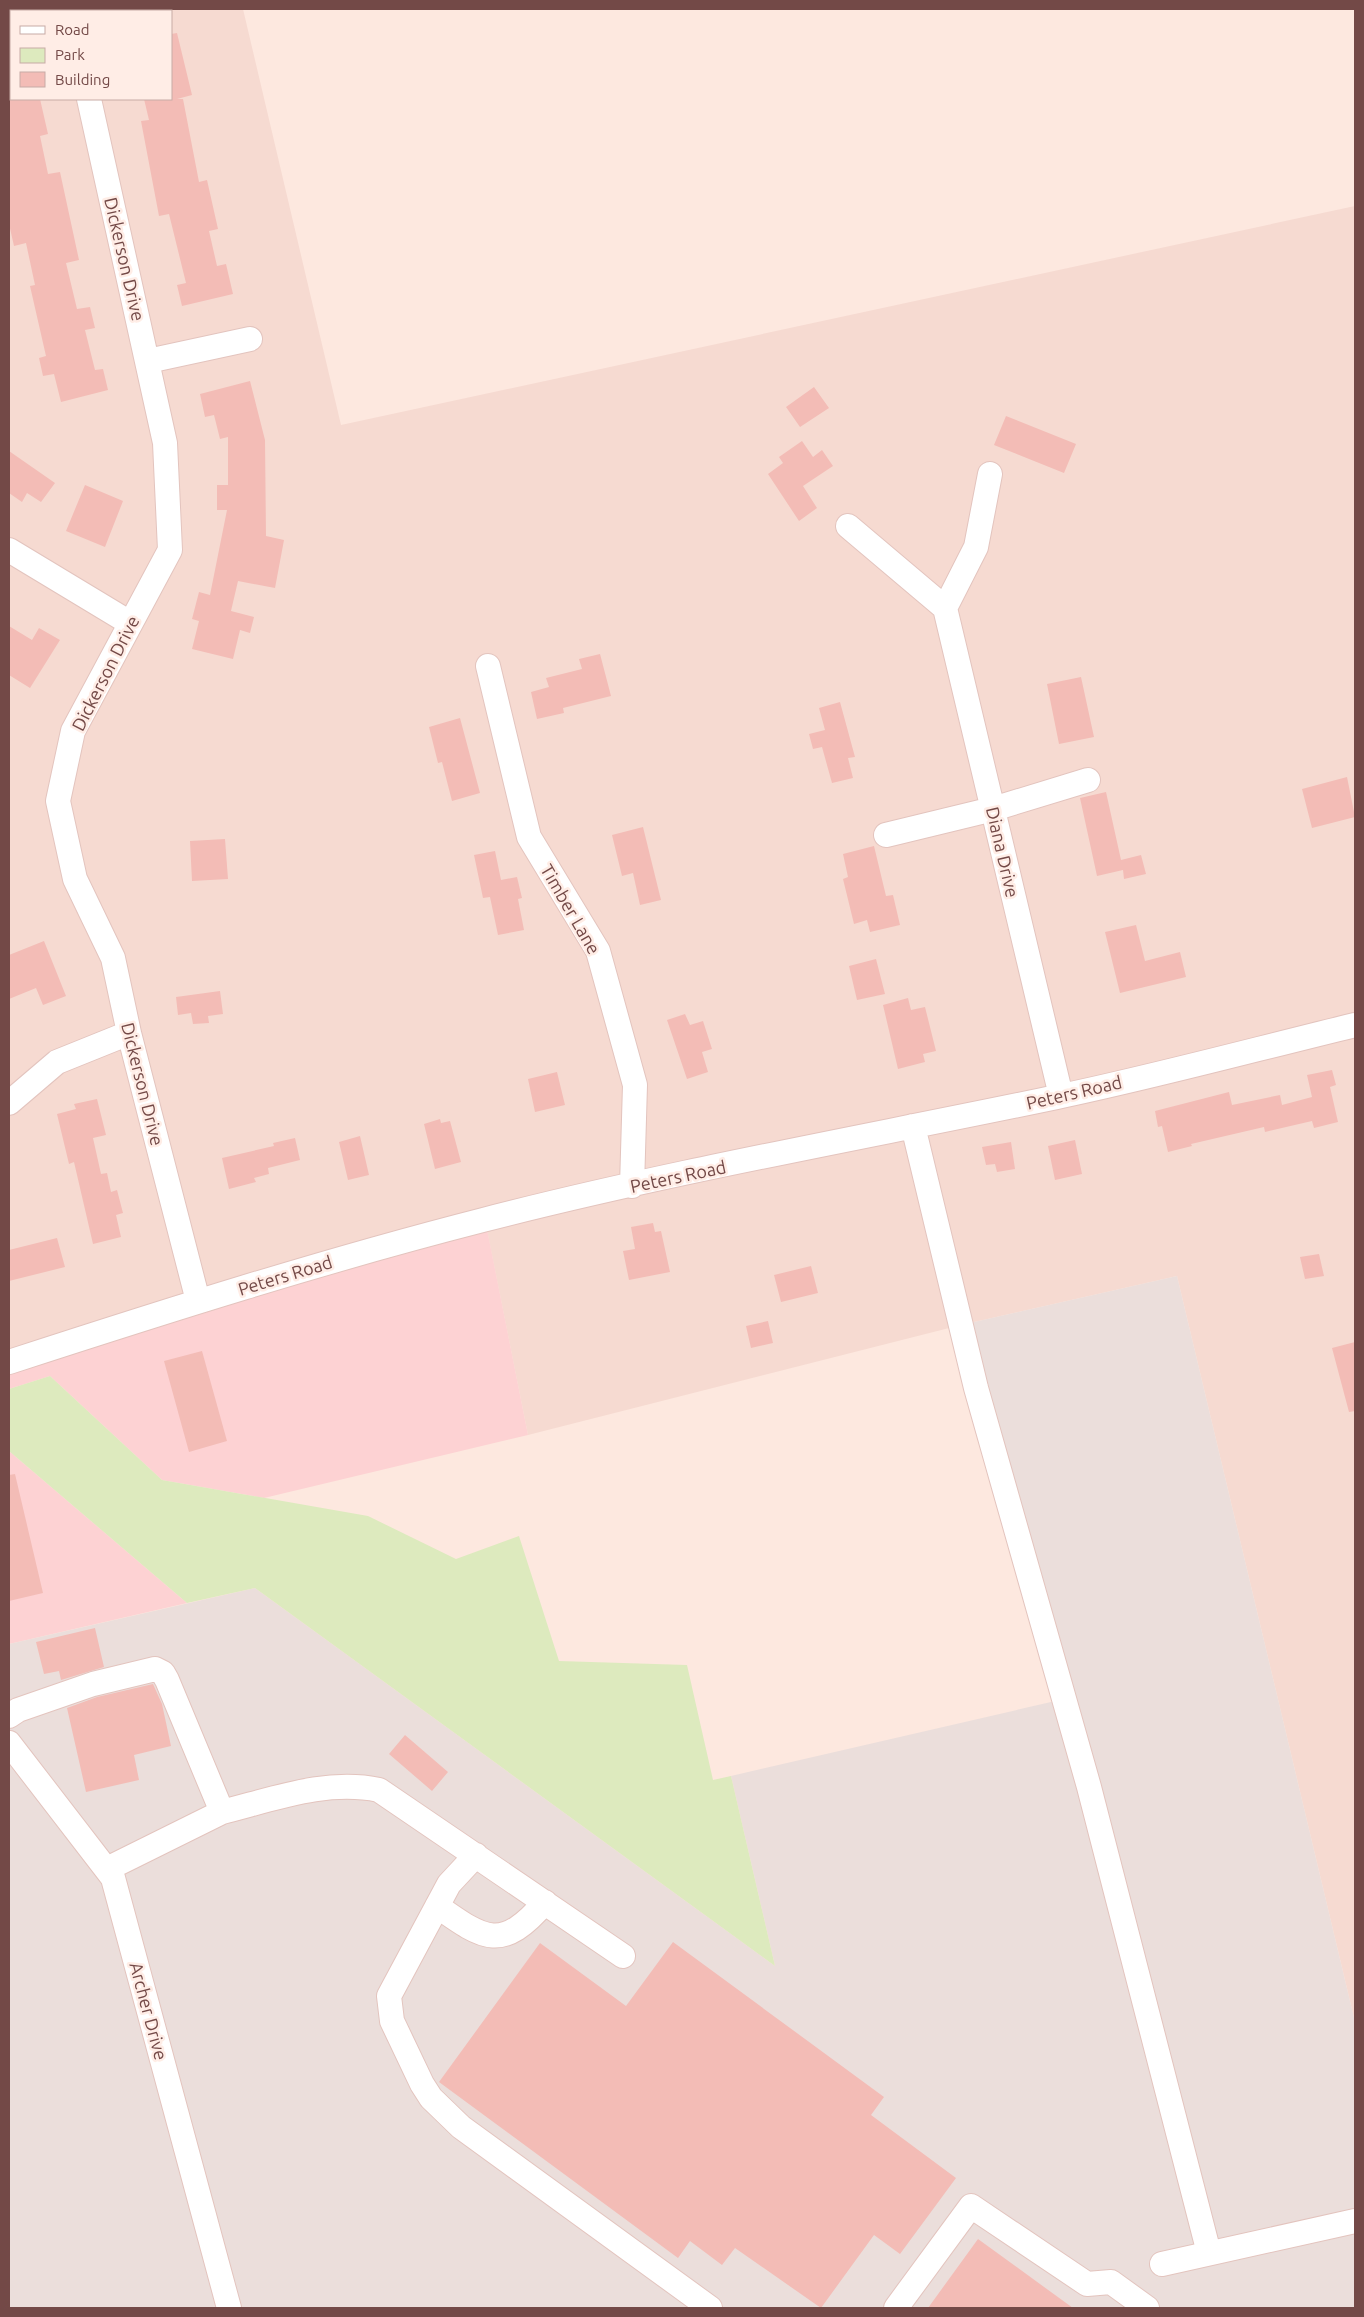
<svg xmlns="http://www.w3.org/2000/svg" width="1364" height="2317" viewBox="0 0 1364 2317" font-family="Ubuntu,sans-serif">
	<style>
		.residential { fill: #f6dad1; fill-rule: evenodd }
		.commercial { fill: #fdd2d3 }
		.industrial { fill: #ebdedb }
		.green { fill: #ddeabe }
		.building { fill: #f3bcb6 }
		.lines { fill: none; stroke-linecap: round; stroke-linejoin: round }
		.minor-casing { stroke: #e3c4be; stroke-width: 26 }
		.minor { stroke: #fff; stroke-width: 24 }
		.labels { text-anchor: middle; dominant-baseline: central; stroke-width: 5; stroke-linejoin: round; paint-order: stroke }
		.street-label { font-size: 18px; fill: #734947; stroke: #ffede6 }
	</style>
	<rect width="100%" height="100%" fill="#fde8df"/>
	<path class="residential" d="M9,9H243L341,425L1355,206V2022L1177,1276L961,1325L528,1435L485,1220L9,1362ZM11,11H171V99H11Z"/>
	<path class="commercial" d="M485,1219L528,1435L264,1498L162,1480L50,1376L9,1389V1362Z
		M9,1451L187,1603L9,1644Z"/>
	<path class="industrial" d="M1177,1276L1355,2022V2308H9V1644L255,1588L775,1966L731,1776L1064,1699L961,1325Z"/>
	<path class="green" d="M50,1376L162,1480L368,1516L456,1559L519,1536L559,1661L687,1665L713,1780L731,1776L775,1966L255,1588L187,1603L9,1451V1389Z"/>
	<path class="building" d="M177,33L192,95L177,99H183L199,182L207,180L218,229L209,231L217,266L226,264L233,294L182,306L177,285L186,283L169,214L159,216L141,121L149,120L144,99H171V34Z
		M9,99H40L48,134L40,136L48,174L60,172L79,260L66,263L77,309L90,307L95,328L85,330L95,370L103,369L108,390L61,402L54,374L43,376L39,358L46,356L30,286L35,285L26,243L14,246L9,224Z
		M250,381L265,440L266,536L284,540L275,588L238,581L231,611L254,617L250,633L240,630L233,659L192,649L199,621L192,619L199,592L210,595L227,510H217V485H228V437L220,439L214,415L205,417L200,394Z
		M814,387L829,408L800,427L786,407Z
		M1006,416L1076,444L1064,473L994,445Z
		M802,441L813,457L822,450L833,466L803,486L817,508L799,521L768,474L783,463L779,457Z
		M9,451L55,483L41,502L27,493L22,502L9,493Z
		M85,485L123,501L105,547L66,531Z
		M9,626L32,640L39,628L60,640L30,688L9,675Z
		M600,654L611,696L563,708L564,713L537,719L531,692L549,687L546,678L582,669L579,659Z
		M1081,677L1094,737L1059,744L1047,684Z
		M840,702L855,757L848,758L853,778L832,783L822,747L813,749L809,734L825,730L819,708Z
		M460,718L480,793L452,801L442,762L438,763L429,727Z
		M1347,777L1355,817L1312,828L1302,789Z
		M1106,792L1121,860L1141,855L1146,874L1124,879L1123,870L1097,876L1080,798Z
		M643,827L661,900L640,905L633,873L622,876L612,835Z
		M225,839L228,879L192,881L190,841Z
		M874,846L886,896L893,895L900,925L870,932L867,920L854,924L843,879L848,877L843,854Z
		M495,851L501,880L517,877L522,898L518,899L524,930L498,935L490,897L483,898L474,855Z
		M1136,925L1145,961L1180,952L1186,977L1120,993L1105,932Z
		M44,941L66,996L43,1005L36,988L9,999V955Z
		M876,959L885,994L857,1000L849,966Z
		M220,991L223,1014L208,1016L209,1023L193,1024L191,1013L178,1015L176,997Z
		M908,998L911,1010L925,1007L936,1051L923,1054L925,1062L898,1069L883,1005Z
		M685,1014L690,1025L703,1021L712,1049L702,1052L708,1072L687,1079L667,1020Z
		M1332,1070L1336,1085L1330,1087L1338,1122L1314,1128L1312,1121L1265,1132L1264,1127L1191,1144L1192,1146L1168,1152L1162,1126L1158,1127L1155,1111L1229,1092L1232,1105L1280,1095L1282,1105L1312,1097L1307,1075Z
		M557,1072L565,1105L535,1112L528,1079Z
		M97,1099L106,1135L93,1138L101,1174L107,1173L111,1192L117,1190L123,1213L116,1215L121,1237L93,1244L74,1162L69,1164L57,1114L76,1109L74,1104Z
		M440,1119L441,1123L450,1121L461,1162L435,1169L424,1124Z
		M360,1136L369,1175L348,1180L339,1142Z
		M295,1138L300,1160L268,1168L269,1174L254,1178L256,1182L229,1189L222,1158L274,1146L273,1143Z
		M1075,1140L1082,1174L1055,1180L1048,1146Z
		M1011,1142L1015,1169L997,1172L995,1164L986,1165L982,1147Z
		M653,1223L655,1232L661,1231L670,1272L629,1280L623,1251L635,1249L631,1227Z
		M57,1238L65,1267L9,1281V1250Z
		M1319,1254L1324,1276L1305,1279L1300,1257Z
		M811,1266L818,1293L781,1302L774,1275Z
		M768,1321L773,1343L751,1348L746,1326Z
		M1355,1342V1411L1349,1412L1332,1348Z
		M202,1351L227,1441L189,1452L164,1361Z
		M15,1474L43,1593L9,1601V1475Z
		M95,1628L104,1667L61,1680L59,1671L44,1674L36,1642Z
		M153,1684L162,1704L171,1746L134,1755L139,1780L86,1792L67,1708L97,1697Z
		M405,1735L448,1772L432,1791L389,1754Z
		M673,1942L884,2097L871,2115L956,2178L900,2254L874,2235L821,2308L735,2248L722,2265L690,2241L678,2258L439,2082L540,1943L626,2006Z
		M978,2239L1073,2308H928Z"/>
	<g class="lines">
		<defs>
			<path id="minor" d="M69,9L70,11
				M89,99L165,443L170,550L73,731L58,801L75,879L113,958L129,1033L198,1301
				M148,361L250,339
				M848,526L945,608
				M9,550L130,623
				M945,608L1061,1096
				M945,608L976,547L990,474
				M488,666L529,837L598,951L635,1085L632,1186
				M886,835L993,809L1088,780
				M9,1103L57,1062L129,1033
				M913,1126L976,1388L1089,1787L1209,2253
				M9,1362C166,1311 323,1261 483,1220C673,1171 866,1137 1057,1097C1157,1076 1256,1049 1355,1025
				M9,1716L18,1710L93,1684L155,1669L163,1673L167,1680L222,1812L107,1869
				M9,1743L113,1878L229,2308
				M222,1812C274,1799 326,1779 379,1790L623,1956
				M476,1855L449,1884L389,1996L392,2021L422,2084L431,2098L461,2127L710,2308
				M437,1906C485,1940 502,1952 545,1902
				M1162,2264L1355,2221
				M896,2308L971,2206L1087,2284L1111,2282L1147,2308"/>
		</defs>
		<use href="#minor" class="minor-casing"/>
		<use href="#minor" class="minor"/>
	</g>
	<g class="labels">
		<g class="street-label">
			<text transform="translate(125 259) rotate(77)">Dickerson Drive</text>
			<text transform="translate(105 673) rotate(-63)">Dickerson Drive</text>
			<text transform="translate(1003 852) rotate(77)">Diana Drive</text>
			<text transform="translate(571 909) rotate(60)">Timber Lane</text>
			<text transform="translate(143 1084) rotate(76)">Dickerson Drive</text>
			<text transform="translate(1074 1092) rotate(-13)">Peters Road</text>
			<text transform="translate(678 1176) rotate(-12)">Peters Road</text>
			<text transform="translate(285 1275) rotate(-17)">Peters Road</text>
			<text transform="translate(149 2011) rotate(75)">Archer Drive</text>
		</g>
	</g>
	<rect width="1364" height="2317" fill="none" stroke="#734947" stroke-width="20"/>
	<rect x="10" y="10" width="162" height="90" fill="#ffede6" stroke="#c7aba6"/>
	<rect x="20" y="26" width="25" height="8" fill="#ffffff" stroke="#c7aba6"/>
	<text x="55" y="35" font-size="15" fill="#734947">Road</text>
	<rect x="20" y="48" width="25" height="15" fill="#ddeabe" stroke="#c7aba6"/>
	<text x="55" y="60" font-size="15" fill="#734947">Park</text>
	<rect x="20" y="72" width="25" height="15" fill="#f3bcb6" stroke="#c7aba6"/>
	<text x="55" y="85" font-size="15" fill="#734947">Building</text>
</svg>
